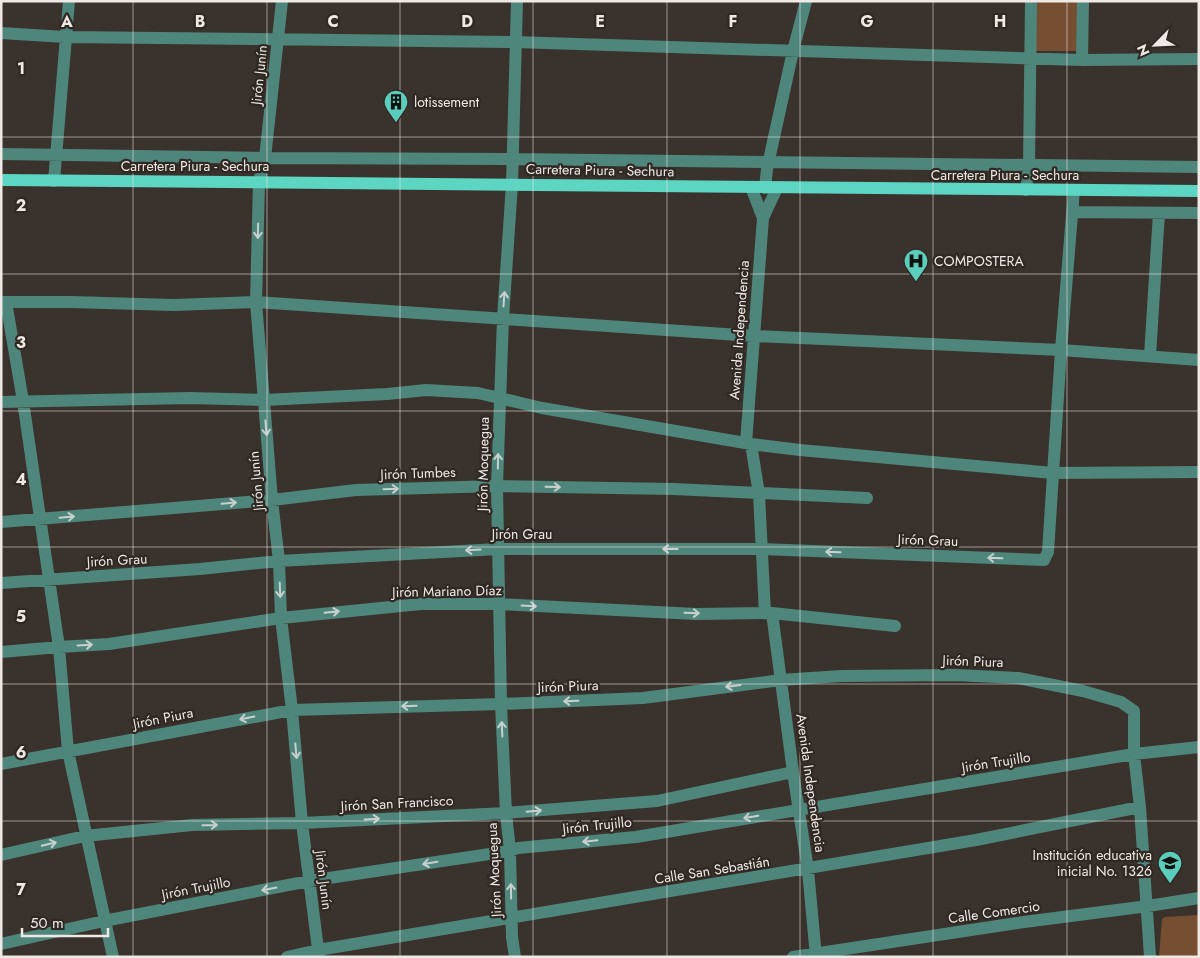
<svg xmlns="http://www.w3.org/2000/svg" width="1200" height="958" viewBox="0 0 1200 958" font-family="Jost,sans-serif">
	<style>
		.green { fill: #764e31 }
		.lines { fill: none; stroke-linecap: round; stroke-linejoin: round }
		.minor { stroke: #4f867c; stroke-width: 12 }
		.major { stroke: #5cd6c3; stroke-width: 12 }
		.oneway { stroke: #c7d0cc }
		.grid { fill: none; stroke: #efe9e6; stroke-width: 1; stroke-opacity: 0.55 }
		.labels { text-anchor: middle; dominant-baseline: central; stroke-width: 4.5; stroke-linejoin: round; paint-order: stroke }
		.street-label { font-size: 14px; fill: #efe9e6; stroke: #302823 }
		.poi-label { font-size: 14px; fill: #efe9e6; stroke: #302823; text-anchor: start }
		.grid-label { font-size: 16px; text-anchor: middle; font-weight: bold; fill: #efe9e6; stroke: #302823; stroke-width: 4.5; stroke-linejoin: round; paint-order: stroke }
	</style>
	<rect width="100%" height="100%" fill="#3a322d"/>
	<path class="green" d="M1035,1H1079L1078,51H1034Z
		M1199,915V957H1159L1162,919L1165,917Z"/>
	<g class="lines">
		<path class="minor" d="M282,1L265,158L259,182L256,302L272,500L279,561L281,618L292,710L302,823L319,957
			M1,33L65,37L515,42L1082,60L1199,59
			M1082,60L1083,1
			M1,154L265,158L512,159L1199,167
			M54,181L69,1
			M751,187L763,218
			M765,188L767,169L793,51L806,1
			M1026,190L1029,167L1031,1
			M1072,212L1199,213
			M1,302H71L174,305L256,302L754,336L1061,350L1199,360
			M6,302L23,401L49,579L59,647L68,751L113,957
			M1150,356L1159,213
			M1,402L190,398L264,400L387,394L426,390L478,393L542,408L751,444L800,450L1053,473L1199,472
			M746,443L763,218L777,188
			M751,444L759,494L765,613
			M1,522L272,500L356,490L497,486L674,489L867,498
			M1,583L200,569L279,561L498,549H762L1044,560L1048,552L1061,350L1074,190
			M772,613L793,772L808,870L816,957
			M1,652L59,647L109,644L281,618L421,604H499L696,614L772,613L895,626
			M1,764L292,710L501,704L643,698L781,680L841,676L956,675L1018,678L1083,691L1121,702L1134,711V754L1140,807L1150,957
			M1,855L85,836L192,825L302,823L506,813L657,801L793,772
			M1,944L104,921L309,881L510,851L518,848L636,837L1134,754L1199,747
			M287,957L318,950L976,840L1140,807
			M515,957L512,937L510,851L506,813L501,704L497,486L503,318L512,184L517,1
			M793,957L1024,922L1148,906L1199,898"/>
		<path class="major" d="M1,180L1199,191"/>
	</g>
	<defs><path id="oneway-shaft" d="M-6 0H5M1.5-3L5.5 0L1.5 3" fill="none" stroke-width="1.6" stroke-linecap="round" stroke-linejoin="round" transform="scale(1.25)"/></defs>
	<g class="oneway">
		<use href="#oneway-shaft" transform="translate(258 231) rotate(91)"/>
		<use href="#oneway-shaft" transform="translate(504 299) rotate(-86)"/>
		<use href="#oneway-shaft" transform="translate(266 428) rotate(85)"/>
		<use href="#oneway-shaft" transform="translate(498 461) rotate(-89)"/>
		<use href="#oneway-shaft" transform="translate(553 487) rotate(1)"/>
		<use href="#oneway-shaft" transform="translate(391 489) rotate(-2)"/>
		<use href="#oneway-shaft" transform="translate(229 503) rotate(-5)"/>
		<use href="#oneway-shaft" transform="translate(67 517) rotate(-5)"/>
		<use href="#oneway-shaft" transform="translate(670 549) rotate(-180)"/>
		<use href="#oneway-shaft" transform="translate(473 550) rotate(177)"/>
		<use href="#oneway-shaft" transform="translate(833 552) rotate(-178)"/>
		<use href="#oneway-shaft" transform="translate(995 558) rotate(-178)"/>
		<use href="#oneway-shaft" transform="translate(280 590) rotate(88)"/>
		<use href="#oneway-shaft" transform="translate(529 606) rotate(3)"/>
		<use href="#oneway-shaft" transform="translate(332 612) rotate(-6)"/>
		<use href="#oneway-shaft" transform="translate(692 613) rotate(2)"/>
		<use href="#oneway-shaft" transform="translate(85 645) rotate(-3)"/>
		<use href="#oneway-shaft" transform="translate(733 686) rotate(173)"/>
		<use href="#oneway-shaft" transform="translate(571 701) rotate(178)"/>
		<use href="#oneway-shaft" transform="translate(409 706) rotate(178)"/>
		<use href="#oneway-shaft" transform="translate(247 718) rotate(169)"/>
		<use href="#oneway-shaft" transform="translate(502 729) rotate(-93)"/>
		<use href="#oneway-shaft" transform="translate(296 751) rotate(85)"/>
		<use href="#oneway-shaft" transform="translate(534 811) rotate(-5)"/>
		<use href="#oneway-shaft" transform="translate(751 817) rotate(170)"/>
		<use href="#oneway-shaft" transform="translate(372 819) rotate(-3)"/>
		<use href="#oneway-shaft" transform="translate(210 825) rotate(-1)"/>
		<use href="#oneway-shaft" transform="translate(590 841) rotate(174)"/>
		<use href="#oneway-shaft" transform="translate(49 844) rotate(-13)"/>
		<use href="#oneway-shaft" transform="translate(430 863) rotate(171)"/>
		<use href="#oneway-shaft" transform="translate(269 889) rotate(169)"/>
		<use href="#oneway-shaft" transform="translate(511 891) rotate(-91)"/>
	</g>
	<path class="grid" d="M133,1V957M267,1V957M400,1V957M533,1V957M667,1V957M800,1V957M933,1V957M1067,1V957M1,137H1199M1,274H1199M1,411H1199M1,547H1199M1,684H1199M1,821H1199"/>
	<defs>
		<symbol id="building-pin" viewBox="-11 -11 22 30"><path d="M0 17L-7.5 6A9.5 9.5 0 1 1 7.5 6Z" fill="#5bcebb" stroke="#302823"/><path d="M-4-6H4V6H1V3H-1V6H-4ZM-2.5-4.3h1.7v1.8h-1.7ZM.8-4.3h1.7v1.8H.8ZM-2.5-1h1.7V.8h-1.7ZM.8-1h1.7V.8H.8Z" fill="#111"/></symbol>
		<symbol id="hospital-pin" viewBox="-11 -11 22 30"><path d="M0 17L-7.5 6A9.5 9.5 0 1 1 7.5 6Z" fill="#5bcebb" stroke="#302823"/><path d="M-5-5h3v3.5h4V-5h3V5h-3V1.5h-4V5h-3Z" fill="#111"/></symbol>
		<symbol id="school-pin" viewBox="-11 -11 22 30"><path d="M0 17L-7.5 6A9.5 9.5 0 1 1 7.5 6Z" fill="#5bcebb" stroke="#302823"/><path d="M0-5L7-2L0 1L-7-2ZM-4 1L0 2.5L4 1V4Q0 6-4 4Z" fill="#111"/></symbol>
	</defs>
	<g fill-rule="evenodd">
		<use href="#building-pin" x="382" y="88" width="28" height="38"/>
		<use href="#hospital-pin" x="902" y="247" width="28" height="38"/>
		<use href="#school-pin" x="1156" y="849" width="28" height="38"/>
	</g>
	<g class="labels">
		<g class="street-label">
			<text transform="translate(259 75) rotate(-84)">Jirón Junín</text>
			<text x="195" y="166">Carretera Piura - Sechura</text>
			<text transform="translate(600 170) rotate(1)">Carretera Piura - Sechura</text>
			<text x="1005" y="175">Carretera Piura - Sechura</text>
			<text transform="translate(739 330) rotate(-86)">Avenida Independencia</text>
			<text transform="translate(483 464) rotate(-89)">Jirón Moquegua</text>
			<text transform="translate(418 473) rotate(-2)">Jirón Tumbes</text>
			<text transform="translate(256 481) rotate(-95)">Jirón Junín</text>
			<text x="522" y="534">Jirón Grau</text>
			<text transform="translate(928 540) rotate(2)">Jirón Grau</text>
			<text transform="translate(117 560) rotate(-3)">Jirón Grau</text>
			<text transform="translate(447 591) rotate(-1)">Jirón Mariano Díaz</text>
			<text transform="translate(973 661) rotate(2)">Jirón Piura</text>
			<text transform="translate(568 686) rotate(-2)">Jirón Piura</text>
			<text transform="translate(163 718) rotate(-11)">Jirón Piura</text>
			<text transform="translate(996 762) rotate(-9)">Jirón Trujillo</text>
			<text transform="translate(811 783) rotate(82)">Avenida Independencia</text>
			<text transform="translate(397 803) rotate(-3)">Jirón San Francisco</text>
			<text transform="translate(597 825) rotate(-6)">Jirón Trujillo</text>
			<text transform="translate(494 870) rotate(-93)">Jirón Moquegua</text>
			<text transform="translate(712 870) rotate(-9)">Calle San Sebastián</text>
			<text transform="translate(324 880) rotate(83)">Jirón Junín</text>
			<text transform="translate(196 888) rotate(-11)">Jirón Trujillo</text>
			<text transform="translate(994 912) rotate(-8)">Calle Comercio</text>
		</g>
		<g class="poi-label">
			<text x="414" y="102">lotissement</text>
			<text x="934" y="261">COMPOSTERA</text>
			<text x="1152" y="855" text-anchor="end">Institución educativa<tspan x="1152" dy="16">inicial No. 1326</tspan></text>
		</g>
	</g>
	<g class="grid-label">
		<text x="67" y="27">A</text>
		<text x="200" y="27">B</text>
		<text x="333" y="27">C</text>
		<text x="467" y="27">D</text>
		<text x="600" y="27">E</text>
		<text x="733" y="27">F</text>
		<text x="867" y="27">G</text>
		<text x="1000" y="27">H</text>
		<text x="21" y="74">1</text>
		<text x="21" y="211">2</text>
		<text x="21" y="348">3</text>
		<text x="21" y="485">4</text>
		<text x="21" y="622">5</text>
		<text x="21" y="758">6</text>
		<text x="21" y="895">7</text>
	</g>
	<rect width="1200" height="958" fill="none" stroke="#efe9e6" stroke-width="5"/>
	<g transform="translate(1155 45) rotate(246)" stroke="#302823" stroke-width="4" paint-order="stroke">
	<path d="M0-4L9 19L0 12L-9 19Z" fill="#efe9e6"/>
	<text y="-8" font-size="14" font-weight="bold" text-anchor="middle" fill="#efe9e6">N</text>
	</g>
	<path d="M22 928v8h86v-8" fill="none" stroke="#efe9e6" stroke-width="2.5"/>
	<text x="30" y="928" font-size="15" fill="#efe9e6" stroke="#302823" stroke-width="4" paint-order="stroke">50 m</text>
</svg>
